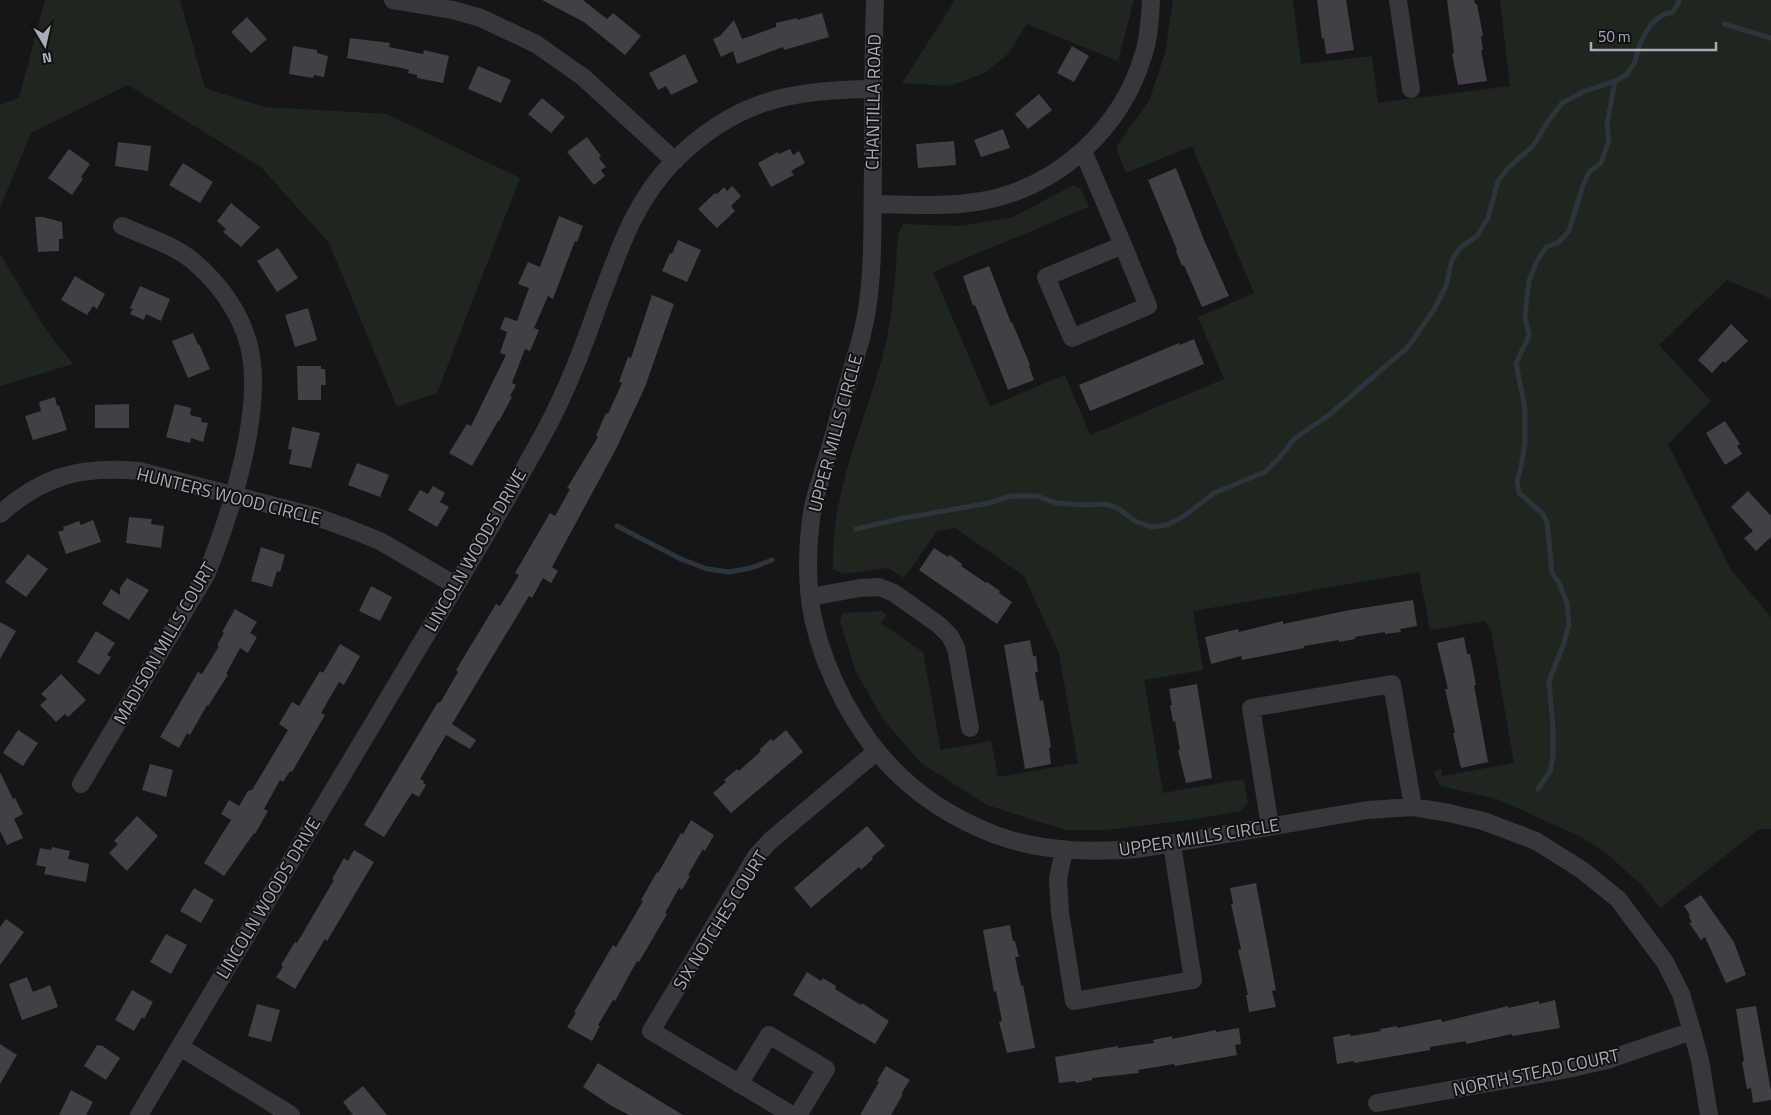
<svg xmlns="http://www.w3.org/2000/svg" width="1771" height="1115" viewBox="0 0 1771 1115" font-family="'Titillium Web',sans-serif">
	<style>
		.green { fill: #1e261f }
		.lines { fill: none; stroke-linecap: round; stroke-linejoin: round }
		.stream { stroke: #2c353c; stroke-width: 5 }
		.building { fill: #404145 }
		.minor { stroke: #37383d; stroke-width: 18 }
		.labels { text-anchor: middle; dominant-baseline: central; stroke-width: 4; stroke-linejoin: round; paint-order: stroke }
		.street-label { font-size: 18px; fill: #a8adb8; stroke: #111113 }
	</style>
	<rect width="100%" height="100%" fill="#161618"/>
	<path class="green" d="M45,0H180L205,88L264,107L387,114L520,178L437,393L397,407L329,243L261,167L128,85L31,133L0,208V105L19,98Z
		M955,0H1134L1118,61L1027,24L1008,54L983,74L948,86L902,83Z
		M1173,0H1293L1301,64L1372,56L1378,103L1510,86L1500,0H1771V299L1727,280L1659,345L1711,401L1668,444L1731,570L1771,617V829H1759L1660,908L1640,883L1627,872L1605,852L1581,837L1497,799L1440,786L1433,771L1441,769L1442,776L1514,763L1491,630L1485,621L1430,630L1419,572L1193,611L1203,670L1144,680L1163,793L1244,779L1248,803L1240,811L1196,819L1107,830H1065L987,805L921,763L883,719L856,672L840,621L843,613L881,611L887,615L881,623L923,652L941,750L991,741L998,777L1078,763L1059,653L1024,576L955,528L937,531L904,578L888,568L843,574L833,569C830,496 862,428 882,359C893,317 895,279 898,235L903,224L959,226L1013,217L1073,185L1081,189L1089,207L933,272L990,406L1065,375L1090,435L1224,379L1198,317L1254,293L1192,146L1126,173L1116,147L1149,101L1165,53Z
		M0,254L46,330L73,364L0,386Z"/>
	<g class="lines">
		<path class="stream" d="M1724,24L1771,38
			M617,526L681,559L707,569L729,572L751,568L772,560
			M856,529L899,519L989,503L1011,496H1037L1056,503L1082,505L1105,504L1118,508L1135,521L1152,527L1167,525L1184,516L1214,493L1265,472L1280,457L1294,439L1329,415L1408,347L1435,308L1446,286L1452,260L1460,248L1477,236L1488,218L1498,181L1508,168L1533,146L1547,123L1562,103L1583,92L1615,81L1626,75L1634,64L1641,41L1651,24L1662,15L1673,12L1678,4L1679,0
			M1538,789L1550,772L1553,757V727L1549,681L1564,643L1569,624L1567,603L1559,583L1552,573L1547,522L1542,513L1519,493L1517,481L1521,467L1525,443V409L1516,363L1529,336L1525,315L1529,281L1536,263L1546,247L1559,242L1569,231L1583,185L1590,171L1601,163L1609,140L1607,125L1615,81"/>
	</g>
	<path class="building" d="M542,0H583L607,19L613,13L641,36L625,55L584,22Z
		M1317,0H1346L1354,50L1326,54L1324,38L1322,39Z
		M1447,0H1474L1475,4H1477L1483,36H1481L1483,50H1481L1487,81L1458,85L1452,54L1454,53Z
		M822,13L829,37L784,50L783,47L737,64L733,51L721,57L713,39L720,36L734,20L742,39L776,27V23L797,18V20Z
		M247,17L267,39L251,53L231,32Z
		M350,38L390,43L389,47L423,54L424,50L449,56L443,83L417,78V75L408,73L409,70L402,68L347,58Z
		M293,46L317,50V53L328,56L324,77L314,75L313,78L289,74Z
		M1072,46L1089,56L1074,82L1057,73Z
		M685,54L698,82L671,95L666,86L658,90L649,73Z
		M478,66L511,80L501,103L468,89Z
		M1039,94L1052,110L1028,129L1015,114Z
		M542,98L565,117L551,133L528,114Z
		M1003,129L1010,148L981,157L974,140Z
		M587,137L601,156L599,158L606,167L601,170L605,176L594,185L567,152Z
		M954,141L956,165L918,168L916,144Z
		M118,142L151,146L148,171L115,166Z
		M69,149L90,164L81,177L83,179L72,195L48,178Z
		M790,149L793,155L799,151L805,163L791,171L794,175L771,187L758,163L778,152L779,154Z
		M183,163L213,182L200,203L169,185Z
		M1176,168L1204,240L1229,296L1202,307L1184,265L1182,266L1176,251L1177,250L1148,180Z
		M732,186L741,196L731,206L735,211L717,228L698,209L715,193L717,194L724,187L727,191Z
		M231,203L260,227L241,247L223,232L226,229L217,221Z
		M559,216L583,226L577,242L575,241L553,299L548,296L534,328L539,330L530,351L525,349L512,383L516,385L510,396L512,397L499,421H498L472,466L449,453L467,424L471,426L506,355L500,353L507,332L500,329L505,317L517,321L529,288L518,284L528,262L540,267Z
		M35,217H43L62,222L63,239H59V251L38,252Z
		M678,240L701,250L687,282L662,271L670,253L672,254Z
		M278,248L298,278L277,292L257,261Z
		M989,266L1011,323L1012,322L1030,365L1029,366L1034,380L1008,390L975,305L973,306L963,276Z
		M75,276L105,294L97,309L93,306L87,315L61,300Z
		M140,286L170,299L161,321L146,314L144,320L130,314L133,309L130,308Z
		M652,295L674,304L645,387L616,449L552,567L558,571L551,583L543,578L532,598L529,596L452,724L476,740L470,749L446,735L420,779L424,781L423,783L426,785L419,797L412,793L384,837L364,825L438,702L440,703L458,672L456,670L496,604L500,606L519,575L515,573L550,513L555,516L570,489L567,488L598,437L596,436L606,413L608,414L622,383L619,382L628,357L631,358Z
		M308,308L317,340L295,347L285,315Z
		M1731,324L1748,341L1725,363L1723,361L1712,373L1698,360Z
		M193,333L198,345L199,344L210,369L188,378L172,341Z
		M1194,339L1204,364L1090,411L1079,385L1179,343L1180,345Z
		M297,366H321V369H325L326,385H321V400H298Z
		M55,397L57,406L59,405L67,430L33,440L25,416L41,411L39,402Z
		M129,404V428H95V405Z
		M175,404L191,408L190,415L202,418L201,422L208,423L203,442L191,438L190,443L166,437Z
		M1725,421L1740,444L1737,446L1742,454L1725,465L1706,433Z
		M292,427L320,433L311,468L289,464L292,450L288,449Z
		M357,463L389,475L380,497L348,485Z
		M433,486L445,493L440,502L449,507L437,527L408,510L420,490L428,494Z
		M1748,491L1771,516V537L1756,551L1744,538L1753,531L1731,507Z
		M129,517L152,519L151,524L164,526L161,548L126,543Z
		M93,520L101,542L66,554L58,532L64,530L63,527L79,521L81,525Z
		M261,547L285,555L280,572L277,571L272,587L251,581Z
		M934,548L948,557L950,555L962,564L961,566L986,583L987,582L1000,591L999,593L1012,602L997,624L919,570Z
		M28,554L48,569L26,597L5,582Z
		M127,578L149,590L129,620L102,604L111,589L120,595V588Z
		M371,586L392,597L380,621L359,611Z
		M1413,600L1417,626L1400,629L1401,632L1385,634V632L1355,637V639L1339,642V640L1304,646V648L1242,660L1241,656L1211,664L1205,637L1238,629L1239,632L1283,621V624L1350,610Z
		M235,609L257,622L250,633L257,637L248,653L240,648L226,674L228,675L208,706L207,705L190,735L187,733L179,748L160,737L198,672L202,674L219,646L217,645L224,633L222,632Z
		M0,622L16,631L0,659Z
		M96,631L115,643L107,655L111,657L99,675L77,662Z
		M1464,637L1467,654H1470L1476,685H1474L1488,762L1461,768L1453,733H1455L1445,689H1448L1437,643Z
		M1030,640L1033,656H1036L1038,672H1035L1040,701L1043,700L1051,747L1049,748L1051,764L1025,769L1004,645Z
		M340,644L360,656L344,685L339,682L321,713L325,715L292,772L290,771L283,782L280,780L264,809L268,811L255,834L254,833L224,876L204,863L231,820L221,814L229,800L239,806L248,791L252,790L288,730L279,724L292,702L299,706L320,671L323,673Z
		M61,674L86,700L68,717L65,714L56,722L40,705L47,699L41,694Z
		M1197,684L1212,778L1186,783L1178,750H1180L1175,721L1173,722L1170,705H1172L1169,689Z
		M18,730L38,743L23,766L3,753Z
		M786,730L803,752L731,813L713,793L726,782L724,780L737,769L739,771L761,751L759,750L771,739L773,741Z
		M150,764L173,770L166,797L142,790Z
		M0,772L13,799L15,798L23,814L14,819L23,838L7,845L0,831Z
		M137,816L158,836L127,871L109,853L118,844L114,841Z
		M691,820L714,835L705,851L703,849L688,875L690,876L682,890L679,888L665,913L667,914L639,962L637,961L615,1001L613,1000L598,1025L600,1026L592,1041L567,1027L576,1013L574,1012L613,945L616,947L625,932L643,901L641,900L657,872L658,873L681,833L683,834Z
		M867,826L885,846L872,857L873,859L861,870L859,867L811,908L794,888Z
		M52,847L70,851L68,859L89,864L86,882L44,874L46,867L36,865L40,848L51,850Z
		M354,850L374,862L327,941L325,939L295,989L276,977L283,967L281,965L295,942L297,943L334,880L332,879L344,858L348,861Z
		M1256,883L1276,990L1272,991L1276,1007L1249,1012L1246,995H1248L1238,950L1241,949L1231,904H1233L1230,888Z
		M194,888L214,900L201,923L180,911Z
		M1701,895L1734,942L1746,975L1726,983L1705,937L1701,940L1689,923L1692,922L1689,917L1690,915L1684,906Z
		M6,919L24,932L0,965V927Z
		M1010,925L1013,941H1015L1019,957H1015L1021,986L1023,985L1035,1048L1007,1053L999,1022L1002,1021L996,991L994,992L983,930Z
		M166,934L187,945L171,974L150,962Z
		M807,972L821,981L823,978L836,986L835,989L861,1005L862,1003L889,1021L875,1044L793,995Z
		M27,977L33,992L50,985L58,1007L22,1020L9,984Z
		M132,990L153,1002L144,1019L142,1017L134,1031L115,1020Z
		M1555,1000L1560,1028L1512,1036V1034L1466,1044V1041L1430,1047V1050L1354,1063V1061L1337,1064L1333,1037L1350,1034L1351,1036L1381,1031L1380,1029L1397,1026V1028L1441,1019L1442,1022L1508,1006V1008L1539,1001V1004Z
		M257,1004L280,1010L271,1042L248,1036Z
		M1756,1006L1771,1091V1100L1753,1103L1751,1088L1747,1089L1742,1062L1744,1061L1736,1009Z
		M1239,1028L1241,1044L1235,1045L1237,1055L1175,1066L1174,1064L1138,1070L1139,1073L1092,1078V1080L1076,1083L1075,1081L1059,1083L1055,1057L1118,1046V1048L1154,1043L1153,1040L1172,1036V1039L1216,1030V1032Z
		M0,1044L17,1055L0,1084Z
		M97,1045L100,1046L101,1045L120,1058L106,1080L84,1066Z
		M598,1063L622,1078L683,1115H629L610,1105L583,1087Z
		M886,1066L910,1080L901,1094H903L891,1115H860L879,1082L877,1081Z
		M363,1086L387,1115H353L343,1102Z
		M71,1090L93,1102L86,1115H59Z"/>
	<g class="lines">
		<path class="minor" d="M393,0L453,10L481,18L536,44L583,77L675,161
			M875,0C873,57 873,114 873,171C872,217 874,265 867,310C864,331 857,352 851,373C843,400 836,428 828,455C821,480 812,502 810,528C807,558 807,589 813,618C825,674 858,737 900,776C929,804 971,828 1011,840C1052,852 1095,852 1138,849L1368,810L1413,807L1449,813L1483,821L1536,841L1582,870L1618,899L1665,962L1681,994L1692,1031L1700,1060L1709,1115
			M1398,0L1411,89
			M1083,151L1123,245L1046,277L1072,338L1148,306L1123,245
			M873,204C909,205 946,207 982,201C1058,187 1121,129 1143,56C1149,39 1150,18 1151,0
			M0,514C44,475 81,466 139,471L314,516L350,529L380,541L455,585
			M810,597L860,588L879,587L894,593L939,625L950,636L956,648L970,728
			M81,784L206,575C230,516 265,409 249,346C241,313 219,283 193,261C174,245 145,236 122,226
			M1270,826L1251,708L1392,684L1413,807
			M1064,850L1058,879L1060,913L1074,1001L1193,980L1172,844
			M180,1047L291,1115
			M739,1084L769,1035L826,1069L798,1115
			M1377,1103L1568,1069L1607,1060L1692,1031
			M139,1115C221,979 302,843 383,707C437,616 493,526 544,433C567,391 584,345 600,300C620,248 634,202 674,161C735,100 790,90 873,89
			M792,1115L651,1031L757,855L770,841L877,751"/>
	</g>
	<g class="labels">
		<g class="street-label">
			<text transform="translate(873 102) rotate(-89)">CHANTILLA ROAD</text>
			<text transform="translate(835 433) rotate(-75)">UPPER MILLS CIRCLE</text>
			<text transform="translate(229 496) rotate(14)">HUNTERS WOOD CIRCLE</text>
			<text transform="translate(475 550) rotate(-60)">LINCOLN WOODS DRIVE</text>
			<text transform="translate(164 643) rotate(-60)">MADISON MILLS COURT</text>
			<text transform="translate(1199 837) rotate(-9)">UPPER MILLS CIRCLE</text>
			<text transform="translate(268 898) rotate(-59)">LINCOLN WOODS DRIVE</text>
			<text transform="translate(720 920) rotate(-58)">SIX NOTCHES COURT</text>
			<text transform="translate(1536 1072) rotate(-12)">NORTH STEAD COURT</text>
		</g>
	</g>
	<g transform="translate(45 45) rotate(171)" stroke="#111113" stroke-width="4" paint-order="stroke">
	<path d="M0-4L9 19L0 12L-9 19Z" fill="#a8adb8"/>
	<text y="-8" font-size="14" font-weight="bold" text-anchor="middle" fill="#a8adb8">N</text>
	</g>
	<path d="M1591 42v8h125v-8" fill="none" stroke="#a8adb8" stroke-width="2.5"/>
	<text x="1598" y="42" font-size="15" fill="#a8adb8" stroke="#111113" stroke-width="4" paint-order="stroke">50 m</text>
</svg>
